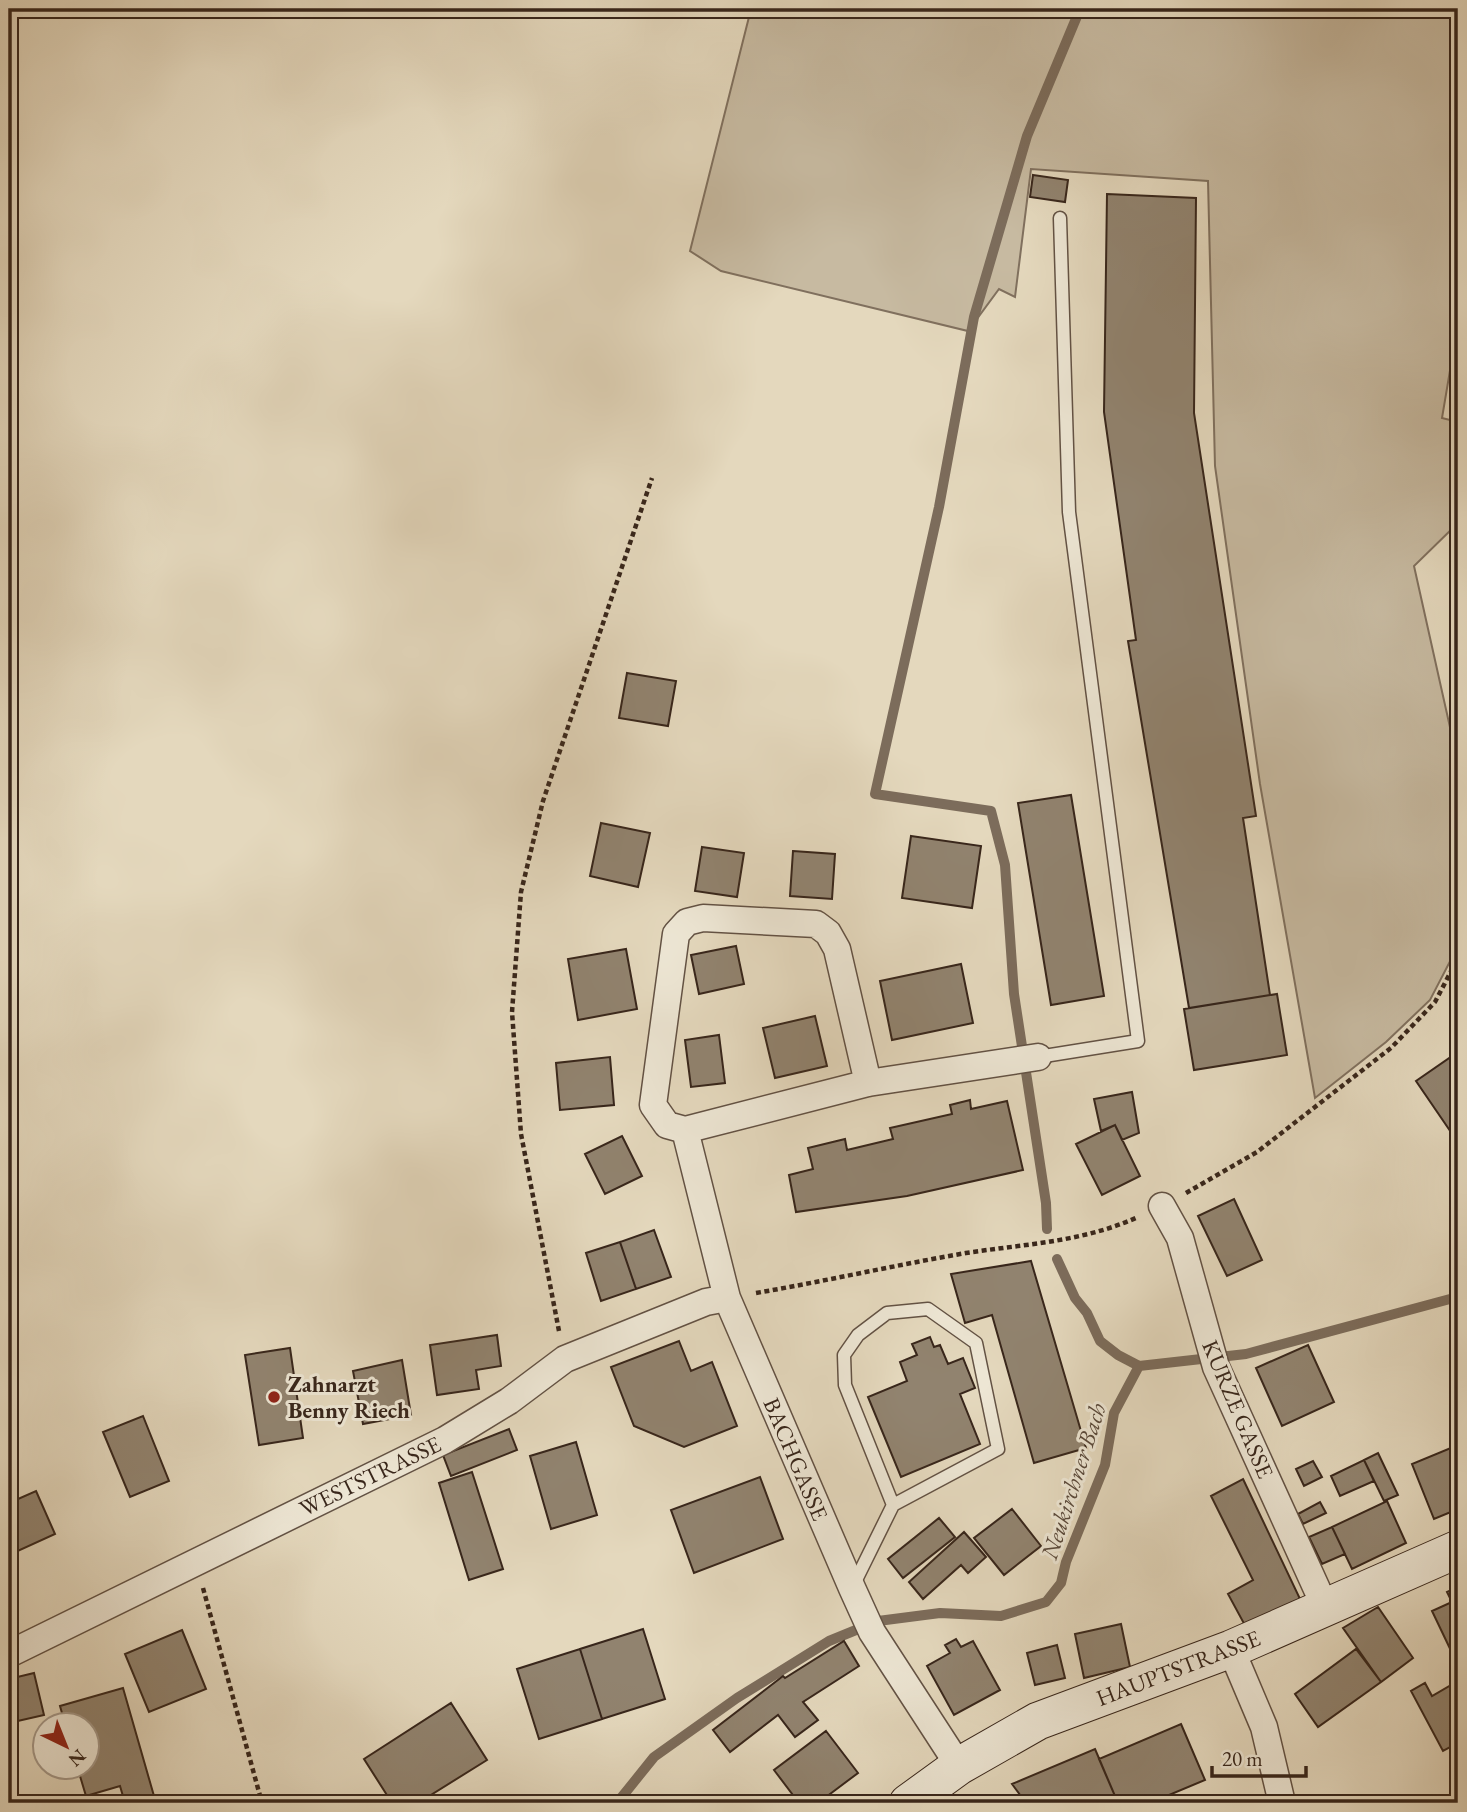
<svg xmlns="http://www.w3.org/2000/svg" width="1467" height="1812" viewBox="0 0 1467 1812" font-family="'EB Garamond',serif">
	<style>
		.green { fill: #c7baa1; stroke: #80705e; stroke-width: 2 }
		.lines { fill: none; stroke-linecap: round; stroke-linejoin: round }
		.stream { stroke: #7c6c5b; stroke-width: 10 }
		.building { fill: #91836f; stroke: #38261b; stroke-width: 2 }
		.lane-casing { stroke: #635244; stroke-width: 15 }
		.street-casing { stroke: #635244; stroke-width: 29 }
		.secondary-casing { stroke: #38261b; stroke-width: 39 }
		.path { stroke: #38261b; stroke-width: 4.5; stroke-dasharray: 5 3.5; stroke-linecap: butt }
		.lane { stroke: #ede6d4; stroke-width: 12 }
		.street { stroke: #ede6d4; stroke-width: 26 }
		.secondary { stroke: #ede6d4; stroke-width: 37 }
		.poi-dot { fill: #8f2418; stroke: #ede6d4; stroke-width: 2.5 }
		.labels { text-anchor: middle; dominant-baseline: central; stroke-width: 6; stroke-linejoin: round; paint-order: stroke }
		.poi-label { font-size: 23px; font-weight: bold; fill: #38261b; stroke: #ede6d4; text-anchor: start }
		.street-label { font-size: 23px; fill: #38261b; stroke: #ede6d4 }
		.water-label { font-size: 24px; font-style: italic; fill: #5a493b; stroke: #ede6d4 }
	</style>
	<rect width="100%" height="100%" fill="#e4d8bd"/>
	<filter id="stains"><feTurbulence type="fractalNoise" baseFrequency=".00286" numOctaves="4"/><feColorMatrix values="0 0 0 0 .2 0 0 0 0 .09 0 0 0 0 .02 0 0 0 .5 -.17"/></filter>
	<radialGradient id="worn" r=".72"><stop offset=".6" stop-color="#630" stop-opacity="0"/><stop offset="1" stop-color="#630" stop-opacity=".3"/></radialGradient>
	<path class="green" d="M751,9H1458V323L1442,418L1458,422V523L1414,566L1458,763V946L1430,1000L1386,1042L1315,1098L1260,784L1215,466L1208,181L1031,169L1015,297L999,289L968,331L721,271L690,251Z"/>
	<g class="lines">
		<path class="stream" d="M1047,1229L1046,1203L1014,994L1005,865L991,811L875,794L939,507L974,317L1027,136L1080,9
			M1057,1259L1075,1298L1087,1313L1100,1341L1118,1355L1139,1366
			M617,1803L654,1757L737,1698L829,1641L878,1621L940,1613L1001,1616L1046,1602L1061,1583L1066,1562L1105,1465L1114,1413L1139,1366L1246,1354L1450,1299"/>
	</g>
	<path class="building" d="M1033,175L1068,180L1065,202L1030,197Z
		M1107,194L1196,198L1194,413L1256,816L1243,818L1270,995L1189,1008L1128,641L1136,640L1104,412Z
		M627,673L676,681L668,726L619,718Z
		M1071,795L1104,996L1051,1005L1018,803Z
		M601,823L650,833L638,887L590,876Z
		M911,836L981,846L972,908L902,898Z
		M702,847L744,853L737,897L695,891Z
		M793,851L835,854L832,899L790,896Z
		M736,946L744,984L699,994L691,955Z
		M626,949L637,1009L578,1020L568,959Z
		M961,964L973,1023L892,1040L880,981Z
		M1277,994L1287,1055L1194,1070L1184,1009Z
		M815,1016L827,1066L775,1078L763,1028Z
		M719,1035L725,1083L691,1087L685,1040Z
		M1458,1052V1140L1457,1141L1416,1081Z
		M610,1057L614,1105L560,1110L556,1063Z
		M1132,1092L1139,1133L1122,1140L1115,1125L1101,1131L1094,1099Z
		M970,1100L971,1109L1007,1101L1023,1170L907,1196L796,1212L789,1175L813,1169L808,1148L845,1139L847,1150L893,1139L890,1128L952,1114L950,1105Z
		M1115,1125L1140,1176L1102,1195L1076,1144Z
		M622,1136L642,1176L605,1194L585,1154Z
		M1234,1199L1262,1260L1227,1276L1198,1216Z
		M654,1230L671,1277L636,1289L620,1242Z
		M620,1242L636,1289L601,1301L586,1253Z
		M1031,1261L1086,1448L1034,1463L992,1315L965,1323L951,1274Z
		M497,1335L501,1366L476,1370L479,1389L437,1395L430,1345Z
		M930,1337L934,1347L940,1345L948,1364L963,1358L975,1388L960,1394L980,1444L901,1477L868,1397L907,1381L900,1362L917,1355L912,1344Z
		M679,1341L691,1371L712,1362L737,1426L684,1447L634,1426L611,1367Z
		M1308,1345L1334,1402L1282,1426L1256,1368Z
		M290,1348L303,1438L259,1445L245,1355Z
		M402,1360L411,1415L363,1424L353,1371Z
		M143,1416L169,1481L130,1497L103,1432Z
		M509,1429L517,1450L451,1476L443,1455Z
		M576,1442L597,1515L551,1529L530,1456Z
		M1458,1445V1509L1434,1519L1412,1464Z
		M1378,1453L1398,1495L1384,1501L1364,1460Z
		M1364,1460L1374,1481L1340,1496L1331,1476Z
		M1313,1461L1322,1477L1304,1486L1296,1469Z
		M472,1472L503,1569L469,1580L439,1483Z
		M760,1477L783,1539L694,1573L671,1510Z
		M1243,1479L1301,1601L1248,1631L1228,1594L1253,1580L1211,1496Z
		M36,1491L55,1534L9,1555V1503Z
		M1387,1501L1406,1543L1352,1569L1332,1527Z
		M1320,1502L1326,1513L1303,1524L1298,1514Z
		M1012,1509L1041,1546L1004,1575L974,1538Z
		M939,1518L955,1537L903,1578L888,1559Z
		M1332,1527L1345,1554L1322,1564L1309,1537Z
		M964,1532L986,1557L968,1573L961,1565L923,1599L909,1582Z
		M1458,1587V1656L1454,1657L1432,1611L1452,1602L1447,1592Z
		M1378,1607L1413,1658L1381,1682L1343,1628Z
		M1121,1624L1130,1667L1084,1678L1075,1634Z
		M643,1629L665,1699L602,1719L580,1649Z
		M182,1630L206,1689L149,1712L125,1654Z
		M956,1639L961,1647L973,1641L1000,1690L954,1715L927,1666L950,1653L945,1645Z
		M844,1641L859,1666L803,1702L818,1720L795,1737L778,1715L730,1752L713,1730L783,1676L785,1678Z
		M1057,1645L1065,1678L1035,1685L1027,1653Z
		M580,1649L602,1719L539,1739L517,1669Z
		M1356,1649L1381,1682L1318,1727L1295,1694Z
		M34,1673L44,1715L9,1723V1679Z
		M1458,1681V1743L1443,1751L1411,1691L1425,1683L1432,1696Z
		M123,1688L156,1803H125L120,1786L86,1796L77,1766H88V1724H65L60,1706Z
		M451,1703L487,1760L418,1803H392L364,1759Z
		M1181,1724L1205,1780L1150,1803H1118L1099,1759Z
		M826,1731L858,1773L818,1803H799L774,1770Z
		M1095,1749L1118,1803H1026L1012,1784Z"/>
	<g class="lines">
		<defs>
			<path id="lane" d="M1038,1057L1138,1041L1069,512L1060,218
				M852,1588L893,1505L998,1449L976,1343L928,1309L887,1313L858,1335L844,1355L845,1385L893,1505"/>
			<path id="street" d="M685,1130L667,1125L653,1105L676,934L687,922L703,918L816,924L828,933L837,949L868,1083
				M1162,1206L1180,1238L1216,1367L1326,1609
				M1231,1649L1264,1727L1282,1803
				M9,1654L445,1440L509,1401L565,1359L706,1302L727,1298
				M959,1766L872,1632L852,1588L727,1298L685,1130L868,1083L1038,1057"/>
			<path id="secondary" d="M908,1803L959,1766L1038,1721L1231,1649L1458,1549"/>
		</defs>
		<use href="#lane" class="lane-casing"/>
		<use href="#street" class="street-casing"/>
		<use href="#secondary" class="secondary-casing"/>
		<path class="path" d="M1186,1193L1257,1152L1391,1048L1435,1002L1458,958
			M756,1293C826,1281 896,1265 966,1253C1025,1244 1083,1242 1138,1217
			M559,1331L521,1134L512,1012L521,892L543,801L652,478
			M203,1588L262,1803"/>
		<use href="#lane" class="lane"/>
		<use href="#street" class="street"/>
		<use href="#secondary" class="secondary"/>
	</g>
	<circle class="poi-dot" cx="274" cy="1397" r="7"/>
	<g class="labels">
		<g class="poi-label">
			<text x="288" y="1384">Zahnarzt<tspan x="288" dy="26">Benny Riech</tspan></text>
		</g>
		<g class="street-label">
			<text transform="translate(1238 1409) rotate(67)">KURZE GASSE</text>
			<text transform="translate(796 1459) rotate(67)">BACHGASSE</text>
			<text transform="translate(370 1476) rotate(-26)">WESTSTRASSE</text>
			<text transform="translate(1178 1668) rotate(-21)">HAUPTSTRASSE</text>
		</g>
		<g class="water-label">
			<text transform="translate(1073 1481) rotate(-72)">Neukirchner Bach</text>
		</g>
	</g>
	<rect width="1467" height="1812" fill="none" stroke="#e4d8bd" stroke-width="35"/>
	<rect x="10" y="10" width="1446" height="1791" fill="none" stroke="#38261b" stroke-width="3.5"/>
	<rect x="18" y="18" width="1432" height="1777" fill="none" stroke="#38261b" stroke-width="2"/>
	<g transform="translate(66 1746) rotate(137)"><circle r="33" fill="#ede6d4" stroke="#a5998a" stroke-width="2"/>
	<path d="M0-5L12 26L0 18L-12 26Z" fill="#8f2418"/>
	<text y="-10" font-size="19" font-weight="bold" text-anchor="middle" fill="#38261b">N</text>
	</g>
	<path d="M1212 1766v10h94v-10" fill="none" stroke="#38261b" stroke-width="3.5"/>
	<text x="1222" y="1766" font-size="21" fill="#38261b" stroke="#ede6d4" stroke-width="5" paint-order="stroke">20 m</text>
	<rect width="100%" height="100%" filter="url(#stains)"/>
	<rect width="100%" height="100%" fill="url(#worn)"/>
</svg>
